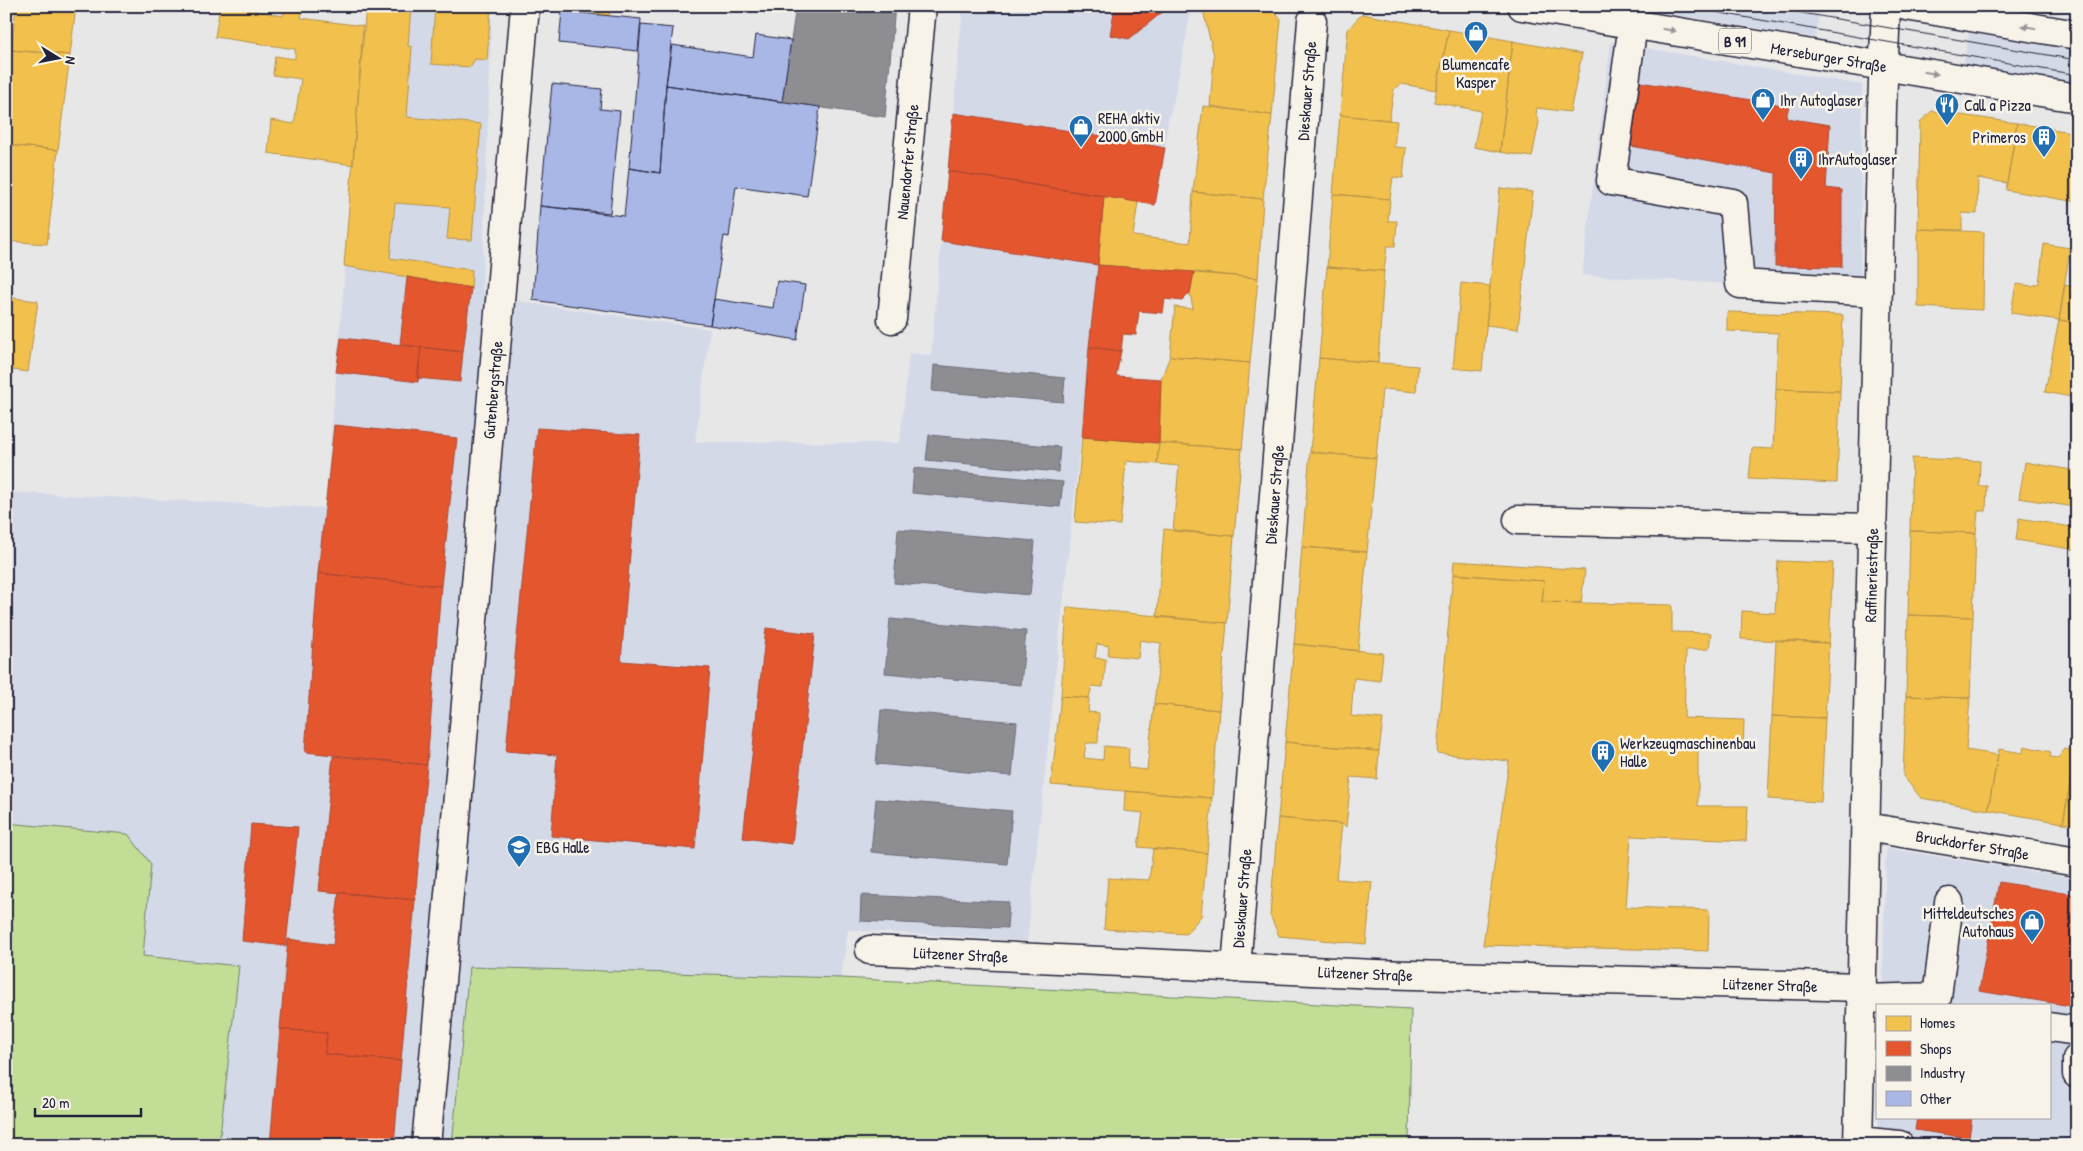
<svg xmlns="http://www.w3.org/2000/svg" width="2083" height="1151" viewBox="0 0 2083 1151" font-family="'Patrick Hand',sans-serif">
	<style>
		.built { fill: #d4d9e8 }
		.green { fill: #c2de96; stroke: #728068 }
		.homes { fill: #f2c14e; stroke: #b49148 }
		.shops { fill: #e4572e; stroke: #aa4732 }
		.industry { fill: #8d8d92; stroke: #6d6d78 }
		.building { fill: #a9b7e7; stroke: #22223b }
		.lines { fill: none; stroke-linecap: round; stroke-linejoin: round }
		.minor-casing { stroke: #22223b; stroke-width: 31 }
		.major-casing { stroke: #22223b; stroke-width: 31 }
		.minor { stroke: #f7f3e8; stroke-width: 28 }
		.major { stroke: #f7f3e8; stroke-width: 28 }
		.tram { stroke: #22223b; stroke-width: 1 }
		.oneway { fill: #97959a }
		.labels { text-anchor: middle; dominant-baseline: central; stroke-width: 5; stroke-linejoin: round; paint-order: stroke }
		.shield { fill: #f7f3e8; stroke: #62616f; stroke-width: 1 }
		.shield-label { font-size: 15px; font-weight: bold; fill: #22223b }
		.street-label { font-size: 16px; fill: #22223b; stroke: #f7f3e8 }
		.poi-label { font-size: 16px; fill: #22223b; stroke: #f7f3e8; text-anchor: start }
	</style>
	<rect width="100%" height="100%" fill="#e7e7e8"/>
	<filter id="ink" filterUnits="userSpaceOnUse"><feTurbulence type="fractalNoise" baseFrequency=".02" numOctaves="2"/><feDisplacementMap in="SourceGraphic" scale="10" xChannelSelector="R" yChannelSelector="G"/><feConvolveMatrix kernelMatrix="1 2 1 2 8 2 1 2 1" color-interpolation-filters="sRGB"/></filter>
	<g filter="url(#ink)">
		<path class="built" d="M367,6H492L482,290L528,303L710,329L695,442L900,443L909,353L931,355L963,6H1192L1174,99L1168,121L1165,148L1155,205L1105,197L1088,369L1027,941L848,930L841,978L1411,1009L1409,1145H6V492L325,508Z
			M1623,6H1776L1819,14L1815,38Z
			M1969,33L2077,51V84L1963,65Z
			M1611,42L1862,85L1860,292L1582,275Z
			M1886,848L2077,879V1145H1878V1117H2049V1005H1882Z"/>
		<path class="green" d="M6,823L128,834L151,864L143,956L239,966L219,1145H6Z
			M469,967L841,978L1411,1009L1409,1145H452Z"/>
		<path class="homes" d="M16,6H76L70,55L11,50Z
			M220,6H241V8L283,16L285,6H293L303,8L301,18L363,26L353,165L268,153L271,120L294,124L301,79L273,75L275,56L295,59V49L215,37Z
			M366,6H411L408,46L412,47L407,117L481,124L472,240L447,239L450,207L395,203L390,258L472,270L471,288L344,266Z
			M435,6H491L487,60L475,59L470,67L431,64Z
			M562,6H611L609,16L562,11Z
			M1202,6H1271L1281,19L1272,115L1210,106L1214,56Z
			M1362,14L1449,30L1436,90L1402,84L1394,89L1389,120L1340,115L1348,29Z
			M1449,30L1513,41L1500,152L1474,147L1481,111L1434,102Z
			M1513,41L1582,54L1570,112L1537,108L1536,115L1539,122L1532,157L1500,152Z
			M11,50L70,55L58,150L6,145V99Z
			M1203,106L1272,115L1263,199L1193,192Z
			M1932,111L2017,123L2007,183L1978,178L1977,214L1962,213V230L1918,229L1920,122Z
			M1340,115L1397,121L1394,147L1406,148L1403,178L1393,177L1390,199L1333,194Z
			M2017,123L2077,133V202L2006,190Z
			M6,145L58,150L47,244L6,241Z
			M1500,188L1533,192L1518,329L1486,325Z
			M1193,192L1263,199L1258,278L1098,265L1104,196L1138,202L1133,236L1190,243Z
			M1333,194L1390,199L1388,221H1397L1395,246H1387L1384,271L1327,267Z
			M1918,229L1984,232L1983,310L1918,307Z
			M2044,244L2070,248L2059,320L2011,313L2016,284L2032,286L2039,283Z
			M1327,267L1384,271L1378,363L1319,358Z
			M1194,272L1258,278L1250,363L1170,356L1175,307L1193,309L1190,293Z
			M1461,283L1490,286L1482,371L1453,368Z
			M2065,285L2077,288V323L2059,320Z
			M6,297L38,301L28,372L6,369Z
			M1727,312L1843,315L1840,391L1776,389L1778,333L1727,331Z
			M2059,320L2077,323V398L2045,392Z
			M1170,356L1250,363L1242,449L1159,443L1161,379Z
			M1319,358L1418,366L1416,392L1382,389L1376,458L1310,452Z
			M1776,389L1840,391L1837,483L1749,479L1752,448L1773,449Z
			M1082,437L1159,443L1157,464L1126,461L1120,525L1075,522Z
			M1159,443L1242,449L1234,536L1173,531L1179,466L1157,464Z
			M1310,452L1376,458L1367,552L1302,547Z
			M1912,458L1980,461L1979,486H1987L1986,511H1978L1976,533L1910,531Z
			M2025,462L2077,471V550L2016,540L2019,518L2071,527L2074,507L2019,498Z
			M1164,529L1234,536L1227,623L1157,617Z
			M1910,531L1976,533L1973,617L1908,615Z
			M1302,547L1367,552L1358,651L1294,644Z
			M1454,561L1585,570L1581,603L1542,602L1544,581L1453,574Z
			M1778,561L1833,563L1829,643L1741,639L1742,611L1775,613Z
			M1453,574L1544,581L1542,602L1672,605V632L1711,633L1709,649L1686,650L1684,718L1744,720L1743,749L1698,747V806H1748L1746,841L1631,836L1626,907L1709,910L1708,951L1483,945L1509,761L1437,753Z
			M1067,607L1227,623L1219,710L1154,704L1161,643L1140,640L1138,658L1108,655L1109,646L1097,644L1095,658L1106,659L1103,687L1092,686L1089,698L1061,696Z
			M1908,615L1973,617L1970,698L1906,696Z
			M1776,640L1829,643L1825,718L1772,716Z
			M1294,644L1383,653L1380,681L1354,678L1351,716L1383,719L1379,751L1285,742Z
			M1061,696L1089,698L1088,712L1099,713L1098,743H1086L1084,758L1103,760L1104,746L1129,748L1128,768L1147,770L1154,704L1219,710L1212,798L1051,785Z
			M1906,696L1970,698L1966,750L1998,755L1988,810L1921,798L1903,776Z
			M1772,716L1825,718L1821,802L1768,799Z
			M1285,742L1379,751L1377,779L1351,777L1346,827L1342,824L1278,818Z
			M2024,746L2051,752L2050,757L2058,758L2065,749L2076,751L2063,823L1988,810L1999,749L2023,753Z
			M2077,747V825L2063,823Z
			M1125,791L1212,798L1207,853L1138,847L1143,813L1124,811Z
			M1278,818L1342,824L1336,879L1372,882L1366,944L1279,936L1270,915Z
			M1153,849L1207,853L1201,916L1186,934L1104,929L1108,878L1149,880Z"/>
		<path class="shops" d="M1115,6H1170L1129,39L1110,35Z
			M1640,82L1789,106L1786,118L1830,125L1826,188L1842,190V267L1775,266L1776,173L1631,146Z
			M953,113L1109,137L1165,148L1155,205L948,171Z
			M948,171L1104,196L1098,265L941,241Z
			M1098,265L1194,272L1190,293L1182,301L1165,299L1163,313L1139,311L1136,335L1123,334L1121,351L1089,347Z
			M407,277L471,288L463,352L400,345Z
			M341,338L421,347L418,382L336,372Z
			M421,347L463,352L460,382L417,378Z
			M1089,347L1121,351L1116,376L1161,379L1159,443L1082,437Z
			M334,425L457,438L441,586L318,573Z
			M537,428L640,435L621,661L710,668L695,849L551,836L557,755L506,751Z
			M318,573L441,586L427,765L305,752Z
			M766,628L815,634L792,844L743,838Z
			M333,756L427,765L415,900L319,891Z
			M251,824L298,827L286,946L242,941Z
			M1999,882L2077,895V1007L1979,991Z
			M339,892L415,900L401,1061L325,1054L327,1033L280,1029L288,939L333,945Z
			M280,1029L327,1033L325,1054L401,1061L394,1145H270Z
			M1917,1117H1972L1969,1138L1915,1130Z"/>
		<path class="industry" d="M796,6H895L885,117L782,102Z
			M934,365L1065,378L1063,402L932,391Z
			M929,435L1060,447L1058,472L926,460Z
			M914,468L1063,482L1060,507L912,493Z
			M898,529L1035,541L1030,595L894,583Z
			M890,619L1026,631L1021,685L885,673Z
			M881,710L1017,722L1012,776L876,764Z
			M876,799L1012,811L1007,864L871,852Z
			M861,895L1009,902L1007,928L860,921Z"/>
		<path class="building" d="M562,11L641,19L638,51L559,43Z
			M641,25L673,28L666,85L660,173L629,168Z
			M756,35L791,40L782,102L666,85L672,45L753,57Z
			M552,84L602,89L600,109L620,111L610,213L540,206Z
			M666,85L820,107L807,196L736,186L729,237L724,236L710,325L533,300L540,206L624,216L629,168L660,173Z
			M777,281L805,285L797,340L710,325L714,299L773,308Z"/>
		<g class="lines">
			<defs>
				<g id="minor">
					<path d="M1633,24L1611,181L1733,203L1740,284L1878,292"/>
					<path id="s1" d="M892,319L922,6"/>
					<path d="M1518,520L1873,528"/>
					<path id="s2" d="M1866,827L2077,862"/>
					<path id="s3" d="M870,950L1375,974L1862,987"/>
					<path id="s4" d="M1236,968L1312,21"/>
					<path d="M1861,999L1937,997L1949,902"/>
					<path d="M2049,1027L2077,1031"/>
					<path d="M2077,1059V1074"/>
					<path d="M1858,1141L1899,1145"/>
					<path id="s5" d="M426,1145L460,774L525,6"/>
					<path id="s6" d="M1858,1145L1882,108L1886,6"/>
				</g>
				<g id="major">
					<path id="s7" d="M1522,6L2077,98"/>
					<path d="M1906,6L2077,35"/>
				</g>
			</defs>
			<use href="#minor" class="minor-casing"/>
			<use href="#major" class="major-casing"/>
			<use href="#minor" class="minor"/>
			<use href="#major" class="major"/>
			<path class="tram" d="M1680,6L2077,75
				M1761,6L2077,60"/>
		</g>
		<defs><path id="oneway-solid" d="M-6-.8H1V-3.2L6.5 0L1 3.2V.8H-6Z" transform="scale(1.25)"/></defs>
		<g class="oneway">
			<use href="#oneway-solid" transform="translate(2029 27) rotate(-170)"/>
			<use href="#oneway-solid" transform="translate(1669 30) rotate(9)"/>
			<use href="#oneway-solid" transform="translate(1931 73) rotate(10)"/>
		</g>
	</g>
	<defs>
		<symbol id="shop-pin" viewBox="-11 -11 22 30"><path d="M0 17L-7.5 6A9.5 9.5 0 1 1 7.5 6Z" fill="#1f6fb2" stroke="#f7f3e8"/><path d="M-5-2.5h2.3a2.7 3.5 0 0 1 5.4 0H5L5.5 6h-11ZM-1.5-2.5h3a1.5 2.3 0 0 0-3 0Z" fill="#fff"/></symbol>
		<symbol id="restaurant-pin" viewBox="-11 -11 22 30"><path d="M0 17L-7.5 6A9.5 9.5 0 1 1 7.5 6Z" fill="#1f6fb2" stroke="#f7f3e8"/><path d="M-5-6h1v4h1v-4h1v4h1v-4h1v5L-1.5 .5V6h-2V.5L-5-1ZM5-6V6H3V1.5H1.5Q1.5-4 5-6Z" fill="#fff"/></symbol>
		<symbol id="building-pin" viewBox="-11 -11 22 30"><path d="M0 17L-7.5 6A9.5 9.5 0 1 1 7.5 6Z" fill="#1f6fb2" stroke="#f7f3e8"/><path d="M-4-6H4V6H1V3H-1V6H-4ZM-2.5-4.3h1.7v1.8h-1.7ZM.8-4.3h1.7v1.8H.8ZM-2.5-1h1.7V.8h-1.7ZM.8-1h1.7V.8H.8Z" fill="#fff"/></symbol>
		<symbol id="school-pin" viewBox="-11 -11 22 30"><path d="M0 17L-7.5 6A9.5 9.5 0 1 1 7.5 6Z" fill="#1f6fb2" stroke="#f7f3e8"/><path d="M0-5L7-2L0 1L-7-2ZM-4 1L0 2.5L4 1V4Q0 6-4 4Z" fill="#fff"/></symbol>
	</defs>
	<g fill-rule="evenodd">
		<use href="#shop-pin" x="1462" y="19" width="28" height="38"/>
		<use href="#shop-pin" x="1749" y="86" width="28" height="38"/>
		<use href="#restaurant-pin" x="1933" y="91" width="28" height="38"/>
		<use href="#shop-pin" x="1067" y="113" width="28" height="38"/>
		<use href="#building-pin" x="2030" y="123" width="28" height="38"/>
		<use href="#building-pin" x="1787" y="145" width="28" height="38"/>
		<use href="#building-pin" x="1589" y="738" width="28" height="38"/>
		<use href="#school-pin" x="505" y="833" width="28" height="38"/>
		<use href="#shop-pin" x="2018" y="908" width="28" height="38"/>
	</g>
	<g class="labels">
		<rect class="shield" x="1719" y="28.5" width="32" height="25" rx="4"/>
		<g class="shield-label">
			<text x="1735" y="41">B 91</text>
		</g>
		<g class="street-label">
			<text stroke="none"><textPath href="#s7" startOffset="311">Merseburger Straße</textPath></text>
			<text stroke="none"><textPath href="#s4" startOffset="880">Dieskauer Straße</textPath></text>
			<text stroke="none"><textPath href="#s1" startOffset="158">Nauendorfer Straße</textPath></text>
			<text stroke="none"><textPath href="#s5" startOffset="758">Gutenbergstraße</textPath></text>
			<text stroke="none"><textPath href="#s4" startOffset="475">Dieskauer Straße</textPath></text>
			<text stroke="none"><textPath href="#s6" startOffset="570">Raffineriestraße</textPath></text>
			<text stroke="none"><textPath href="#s2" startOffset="108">Bruckdorfer Straße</textPath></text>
			<text stroke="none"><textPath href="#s4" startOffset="70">Dieskauer Straße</textPath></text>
			<text stroke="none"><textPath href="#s3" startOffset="91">Lützener Straße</textPath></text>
			<text stroke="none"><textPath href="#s3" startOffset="496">Lützener Straße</textPath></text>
			<text stroke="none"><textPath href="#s3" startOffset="901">Lützener Straße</textPath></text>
		</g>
		<g class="poi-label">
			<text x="1476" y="64" text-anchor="middle">Blumencafe<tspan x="1476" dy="18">Kasper</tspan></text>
			<text x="1780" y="100">Ihr Autoglaser</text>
			<text x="1964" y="105">Call a Pizza</text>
			<text x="1098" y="118">REHA aktiv<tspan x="1098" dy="18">2000 GmbH</tspan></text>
			<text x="2026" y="137" text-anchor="end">Primeros</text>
			<text x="1818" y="159">IhrAutoglaser</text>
			<text x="1620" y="743">Werkzeugmaschinenbau<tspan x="1620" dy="18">Halle</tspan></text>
			<text x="536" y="847">EBG Halle</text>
			<text x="2014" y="913" text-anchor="end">Mitteldeutsches<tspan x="2014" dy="18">Autohaus</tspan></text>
		</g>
	</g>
	<rect width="2083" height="1151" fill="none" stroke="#f7f3e8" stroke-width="25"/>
	<rect x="12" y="12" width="2058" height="1126" fill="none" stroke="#22223b" stroke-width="2" filter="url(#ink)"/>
	<rect x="1876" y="1004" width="175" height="115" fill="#f7f3e8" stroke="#a29fa3"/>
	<rect x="1886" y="1016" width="25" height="15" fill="#f2c14e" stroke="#a29fa3"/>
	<text x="1920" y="1028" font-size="15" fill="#22223b">Homes</text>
	<rect x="1886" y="1041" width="25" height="15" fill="#e4572e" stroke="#a29fa3"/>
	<text x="1920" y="1054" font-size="15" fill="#22223b">Shops</text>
	<rect x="1886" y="1066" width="25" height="15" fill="#8d8d92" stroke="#a29fa3"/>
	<text x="1920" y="1078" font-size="15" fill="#22223b">Industry</text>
	<rect x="1886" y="1091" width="25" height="15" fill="#a9b7e7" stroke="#a29fa3"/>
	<text x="1920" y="1104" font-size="15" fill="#22223b">Other</text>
	<g transform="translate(58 58) rotate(100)" stroke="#f7f3e8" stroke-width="4" paint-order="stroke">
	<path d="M0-4L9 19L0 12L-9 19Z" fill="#22223b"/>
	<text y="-8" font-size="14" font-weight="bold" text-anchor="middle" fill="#22223b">N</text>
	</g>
	<path d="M35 1108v8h106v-8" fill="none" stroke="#22223b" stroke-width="2.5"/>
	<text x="42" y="1108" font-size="15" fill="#22223b" stroke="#f7f3e8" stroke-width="4" paint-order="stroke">20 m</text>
</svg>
